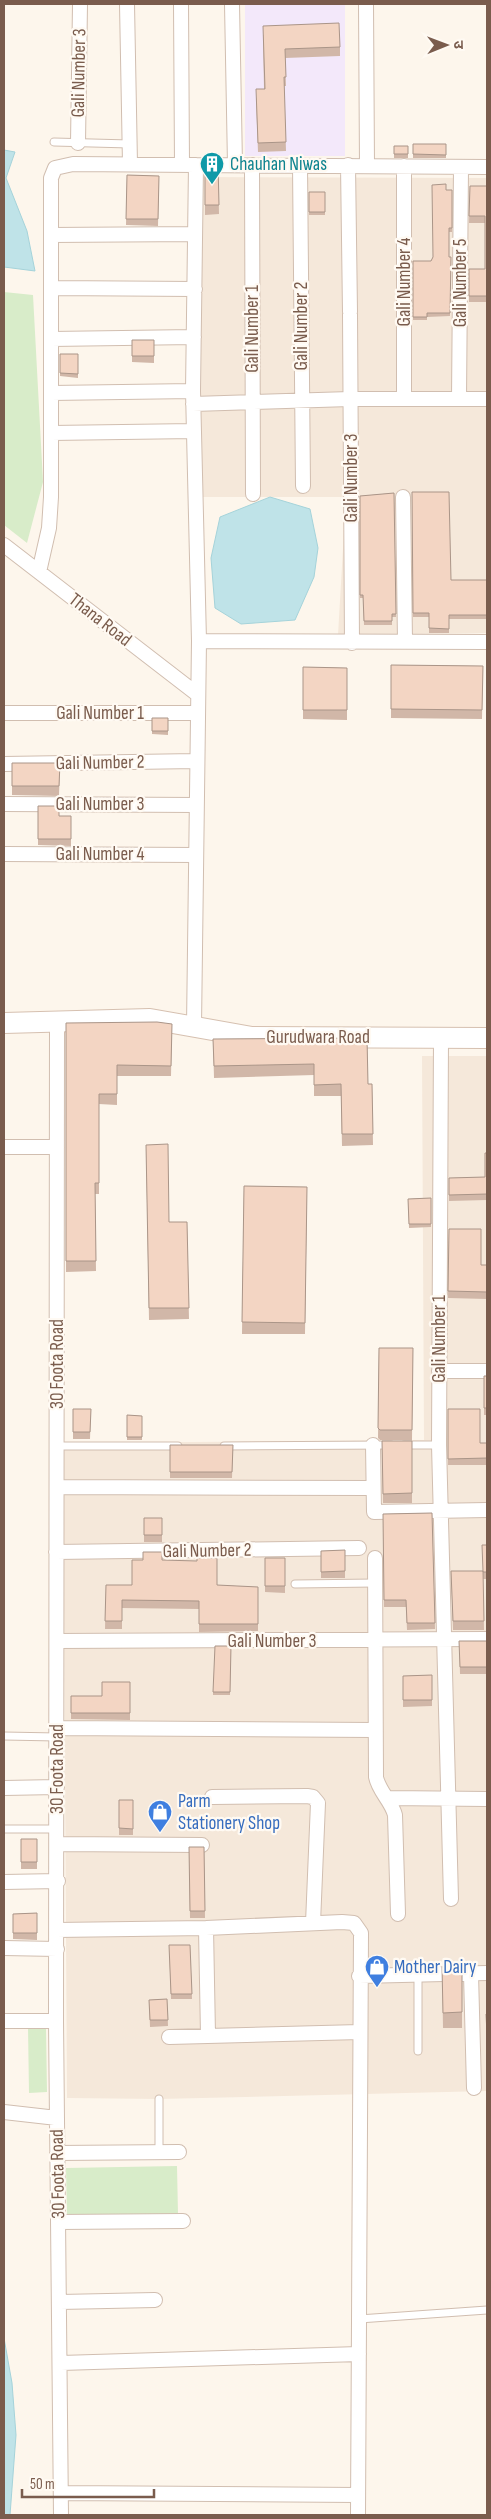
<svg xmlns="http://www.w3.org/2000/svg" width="491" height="2519" viewBox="0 0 491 2519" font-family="'Sofia Sans Condensed','Noto Sans Devanagari',sans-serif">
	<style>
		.residential { fill: #f5e8da }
		.education { fill: #f3e8fa }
		.green { fill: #d8ecc9 }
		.water { fill: #bfe3e8; stroke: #a5d3da }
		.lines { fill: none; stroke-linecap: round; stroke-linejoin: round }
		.lane-casing { stroke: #d1beb0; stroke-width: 9 }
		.street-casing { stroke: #d1beb0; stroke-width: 16 }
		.secondary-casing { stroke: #d6c0b0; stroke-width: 22 }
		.lane { stroke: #fff; stroke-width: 7 }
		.street { stroke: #fff; stroke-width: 14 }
		.secondary { stroke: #fff; stroke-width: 20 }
		.wall { fill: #d1b7a8 }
		.building { fill: #f3d5c3; stroke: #aa9588 }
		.labels { text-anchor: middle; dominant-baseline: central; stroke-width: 4.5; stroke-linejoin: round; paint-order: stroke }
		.street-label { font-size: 19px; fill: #7a5c4d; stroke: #fffaf3 }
		.culture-label { font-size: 19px; fill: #0d838f; stroke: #fffaf3; text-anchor: start }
		.shop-label { font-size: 19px; fill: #366cbe; stroke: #fffaf3; text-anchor: start }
	</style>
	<rect width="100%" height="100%" fill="#fdf6ec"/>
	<path class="residential" d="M191,177L487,178V633L338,635L346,497H192Z
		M422,1056H487V2091L159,2099L67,2098L63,1443L424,1440Z"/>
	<path class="education" d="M245,4H345V156H245Z"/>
	<path class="green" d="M4,292L33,295L43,482L27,543L4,525Z
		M28,2027H46L47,2092L29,2093Z
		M177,2166L178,2214L67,2216L66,2168Z"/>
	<path class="water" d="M4,150L15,152L6,178L27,231L35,271L4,267Z
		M270,497L310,509L318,548L314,577L295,620L241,624L215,608L211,558L220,517Z
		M4,2338L12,2383L16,2435L10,2515H4Z"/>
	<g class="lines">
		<defs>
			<path id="lane" d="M54,142L130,144
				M404,1445H439
				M56,1446H178
				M224,1446L391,1445
				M295,1584L375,1583
				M4,1736L57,1737
				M4,1829H57
				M418,1975V2051
				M159,2099V2151
				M359,2319L487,2310"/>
			<path id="street" d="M127,4L130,164
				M181,4L182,165
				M232,4L235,165
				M366,4L367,166
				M78,143L80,4
				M252,165L253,494
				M300,165L303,486
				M348,165L350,312
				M404,166V399
				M51,235L195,234
				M51,288L195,289
				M350,314L352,643
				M51,339L194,337
				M51,393L193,391
				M459,399L461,167
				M193,404L350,399H487
				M51,433L194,431
				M403,497L405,641
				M4,545L197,694
				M39,572L49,528L51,497V178L55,168L73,164L196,165
				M199,641L487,642
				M4,713H197
				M4,764L196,761
				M4,804L196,805
				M4,854L196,855
				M57,1022L56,2021L61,2515
				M194,1026L199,641L193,391L196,165L487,167
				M441,1038L439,1445L451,1899
				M4,1147H57
				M439,1371H487
				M373,1445L374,1512L487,1510
				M57,1487L372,1488
				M56,1552L359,1548
				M375,1558L376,1777C379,1792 391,1800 395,1815L398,1914
				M57,1641L487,1639
				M58,1728L375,1730
				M4,1788L57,1787
				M212,1797L307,1796L313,1797L318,1803L313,1923
				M388,1798L487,1799
				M58,1844L202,1845
				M4,1882L58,1881
				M206,1928L208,2035
				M56,1930L206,1928L342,1922L354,1923L361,1933L358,2515
				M4,1948L57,1949
				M471,1974L474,2088
				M359,1976L487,1973
				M4,2021H56
				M169,2037L360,2032
				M4,2112L57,2118
				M57,2153L179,2152
				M59,2222L183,2221
				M60,2302L155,2300
				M61,2363L359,2354
				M61,2493L358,2495"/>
			<path id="secondary" d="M4,1023L150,1019L252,1037L487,1038"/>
		</defs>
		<use href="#lane" class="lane-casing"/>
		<use href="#street" class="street-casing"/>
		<use href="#secondary" class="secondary-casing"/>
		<use href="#lane" class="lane"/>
		<use href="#street" class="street"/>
		<use href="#secondary" class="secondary"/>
	</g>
	<path class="wall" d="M263,35L340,47V56L285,58L286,86H284L286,151L258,152L256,99L264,89Z
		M413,144H446V158H413Z
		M394,146H408V158H394Z
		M205,164H218L219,214L205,215Z
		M127,175L159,176L158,226L126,225Z
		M470,186H487V302H469V269H485V223H469Z
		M446,190H452V232H449V257H451L450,316L427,317V320H413V261H431L433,257Z
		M309,192H325V215H309Z
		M132,340H154V363L132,362Z
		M60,354H78V378L60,376Z
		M412,492L451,580H487V619H449V633H429V617H413Z
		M394,493L396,617H392V625H364L363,598H360V496Z
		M391,665L483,666L482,719L391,718Z
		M303,667L347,668V720L303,719Z
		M152,718H168V735L152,734Z
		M12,763H60L59,796L12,795Z
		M38,806L59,816H71V846L38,845Z
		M66,1023L172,1024L171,1076H117V1105L99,1104V1194H95L96,1271L66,1272Z
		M367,1038L368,1084H372L373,1145L342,1146L341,1096H314V1075L214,1078L213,1039Z
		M146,1145L169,1222H187L189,1319L149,1320Z
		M487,1153V1200L449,1201V1178L485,1177Z
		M244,1186L307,1187L305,1334H242Z
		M431,1198V1227L409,1228L408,1199Z
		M449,1229L481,1265H487V1299L448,1298Z
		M379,1348H413L412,1440H380L378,1438Z
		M484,1376H487V1415H484Z
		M73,1409H91L90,1439H73Z
		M448,1409L480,1443H487V1465H448Z
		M127,1415L142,1416V1440H127Z
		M382,1441H412V1503H383Z
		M170,1445H233L232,1478H170Z
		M432,1513L435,1629L407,1630L406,1607H384L383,1514Z
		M144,1518H162V1542H144Z
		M487,1545V1579H483L484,1630H453L451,1571H483Z
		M345,1550V1578H321V1551Z
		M265,1558H285V1593L265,1592Z
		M162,1560L217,1585L258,1587V1631L199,1632V1609L122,1608V1629H105L106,1585H132Z
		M459,1641H487V1674H460Z
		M231,1646L230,1695H213V1692Z
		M432,1675V1706L403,1707V1676Z
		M130,1682V1720L71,1719V1696H102Z
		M119,1800H133V1835H119Z
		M21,1839H37V1869H21Z
		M189,1847H204L205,1918H190Z
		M37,1913V1940L13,1939V1914Z
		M169,1945H190L192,1999H171Z
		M442,1967H462V2028H443Z
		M167,1999L168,2026L150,2027L149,2000Z"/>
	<path class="building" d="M339,23L340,47L285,49L286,77H284L286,142L258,143L256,89H265L263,26Z
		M413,144H446V155L413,154Z
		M394,146H408V154H394Z
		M205,164H218L219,205H205Z
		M127,175L159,176L158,219H126Z
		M446,184V190H452V228H449V257H451L450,313H427V317H413V261H431L433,257L432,185Z
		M470,186H487V296H469V269H485V216H469Z
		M309,192H325V212H309Z
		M132,340H154V356H132Z
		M60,354H78V374L60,373Z
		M412,492H449L451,580H487V615H449V629L429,628V613H413Z
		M394,493L396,614H392V621H364L363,595H360V496Z
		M391,665L483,666L482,710L391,709Z
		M303,667L347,668V710H303Z
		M152,718H168V731H152Z
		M12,763H60L59,786H12Z
		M38,806H59V816H71V839H38Z
		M157,1022L172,1024L171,1066L117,1065V1094H99V1183H95L96,1261H66V1023Z
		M367,1038L368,1084H372L373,1134H342L341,1084L314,1085V1064L214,1066L213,1039Z
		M168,1144L169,1222H187L189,1308H149L146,1145Z
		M485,1153H487V1194L449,1195V1178L485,1177Z
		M244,1186L307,1187L305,1323L242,1322Z
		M431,1198V1224H409L408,1199Z
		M449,1229H481V1265H487V1292L448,1291Z
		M379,1348H413L412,1430H380L378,1428Z
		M484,1376H487V1408H484Z
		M73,1409H91L90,1432H73Z
		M448,1409H480V1443H487V1458L448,1459Z
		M127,1415L142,1416V1437H127Z
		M382,1441H412V1493L383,1494Z
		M170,1445H233L232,1472H170Z
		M432,1513L435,1623H407L406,1600H384L383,1514Z
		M144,1518H162V1535H144Z
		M482,1545H487V1572H483V1571Z
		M345,1550V1571L321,1572V1551Z
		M143,1552H162V1560L197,1561V1558H217V1585L258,1587V1624H199V1601L122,1600V1621H105L106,1585H132V1560H143Z
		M265,1558H285V1586H265Z
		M451,1571H483L484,1621H453Z
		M459,1641H487V1667H460Z
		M215,1646H231L230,1692H213Z
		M432,1675V1700H403V1676Z
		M102,1682H130V1713H71V1696H102Z
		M119,1800H133V1829L119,1828Z
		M21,1839H37V1862H21Z
		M189,1847H204L205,1911H190Z
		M37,1913V1933H13V1914Z
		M169,1945H190L192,1994H171Z
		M442,1967H462V2012L443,2013Z
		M167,1999L168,2020H150L149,2000Z
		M486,2014H487V2034Z"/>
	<defs>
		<symbol id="building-pin" viewBox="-11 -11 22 30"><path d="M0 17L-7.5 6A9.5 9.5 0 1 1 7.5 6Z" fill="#0f9aa8" stroke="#fffaf3"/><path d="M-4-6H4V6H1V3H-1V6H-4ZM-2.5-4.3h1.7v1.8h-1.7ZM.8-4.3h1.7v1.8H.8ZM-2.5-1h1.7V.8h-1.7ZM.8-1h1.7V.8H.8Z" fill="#fff"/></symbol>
		<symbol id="shop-pin" viewBox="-11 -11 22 30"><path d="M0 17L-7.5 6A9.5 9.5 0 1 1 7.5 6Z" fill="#3f7fe0" stroke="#fffaf3"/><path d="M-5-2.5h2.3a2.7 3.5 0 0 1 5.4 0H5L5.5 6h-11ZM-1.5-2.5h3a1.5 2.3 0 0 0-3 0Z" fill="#fff"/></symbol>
	</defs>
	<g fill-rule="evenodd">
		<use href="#building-pin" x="198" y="150" width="28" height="38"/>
		<use href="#shop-pin" x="146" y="1798" width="28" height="38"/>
		<use href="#shop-pin" x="363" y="1953" width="28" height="38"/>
	</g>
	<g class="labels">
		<g class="street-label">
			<text transform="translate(79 73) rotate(-89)">Gali Number 3</text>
			<text transform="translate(404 282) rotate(-90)">Gali Number 4</text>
			<text transform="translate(460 283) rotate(-90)">Gali Number 5</text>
			<text transform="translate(301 326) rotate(-90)">Gali Number 2</text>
			<text transform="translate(252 329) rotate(-90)">Gali Number 1</text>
			<text transform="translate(351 478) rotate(-90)">Gali Number 3</text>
			<text transform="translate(100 620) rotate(38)">Thana Road</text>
			<text x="100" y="713">Gali Number 1</text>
			<text transform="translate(100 763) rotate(-1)">Gali Number 2</text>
			<text x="100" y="804">Gali Number 3</text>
			<text x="100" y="854">Gali Number 4</text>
			<text x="318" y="1037">Gurudwara Road</text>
			<text transform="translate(439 1339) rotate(-90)">Gali Number 1</text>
			<text transform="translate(57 1364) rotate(-90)">30 Foota Road</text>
			<text transform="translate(207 1551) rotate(-1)">Gali Number 2</text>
			<text x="272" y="1641">Gali Number 3</text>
			<text transform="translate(57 1769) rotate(-90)">30 Foota Road</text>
			<text transform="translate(58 2174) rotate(-91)">30 Foota Road</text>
		</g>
		<g class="culture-label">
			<text x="230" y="164">Chauhan Niwas</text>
		</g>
		<g class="shop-label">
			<text x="178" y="1801">Parm<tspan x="178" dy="22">Stationery Shop</tspan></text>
			<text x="394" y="1967">Mother Dairy</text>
		</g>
	</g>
	<rect width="491" height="2519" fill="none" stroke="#7a5c4d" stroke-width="10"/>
	<g transform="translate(446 45) rotate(89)" stroke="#fffaf3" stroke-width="4" paint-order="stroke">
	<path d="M0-4L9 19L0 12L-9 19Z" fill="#7a5c4d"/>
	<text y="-8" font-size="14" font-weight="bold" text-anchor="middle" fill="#7a5c4d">उ</text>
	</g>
	<path d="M22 2489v8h132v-8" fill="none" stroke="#7a5c4d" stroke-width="2.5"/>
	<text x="30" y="2489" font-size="15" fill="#7a5c4d" stroke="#fffaf3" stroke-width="4" paint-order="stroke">50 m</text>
</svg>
